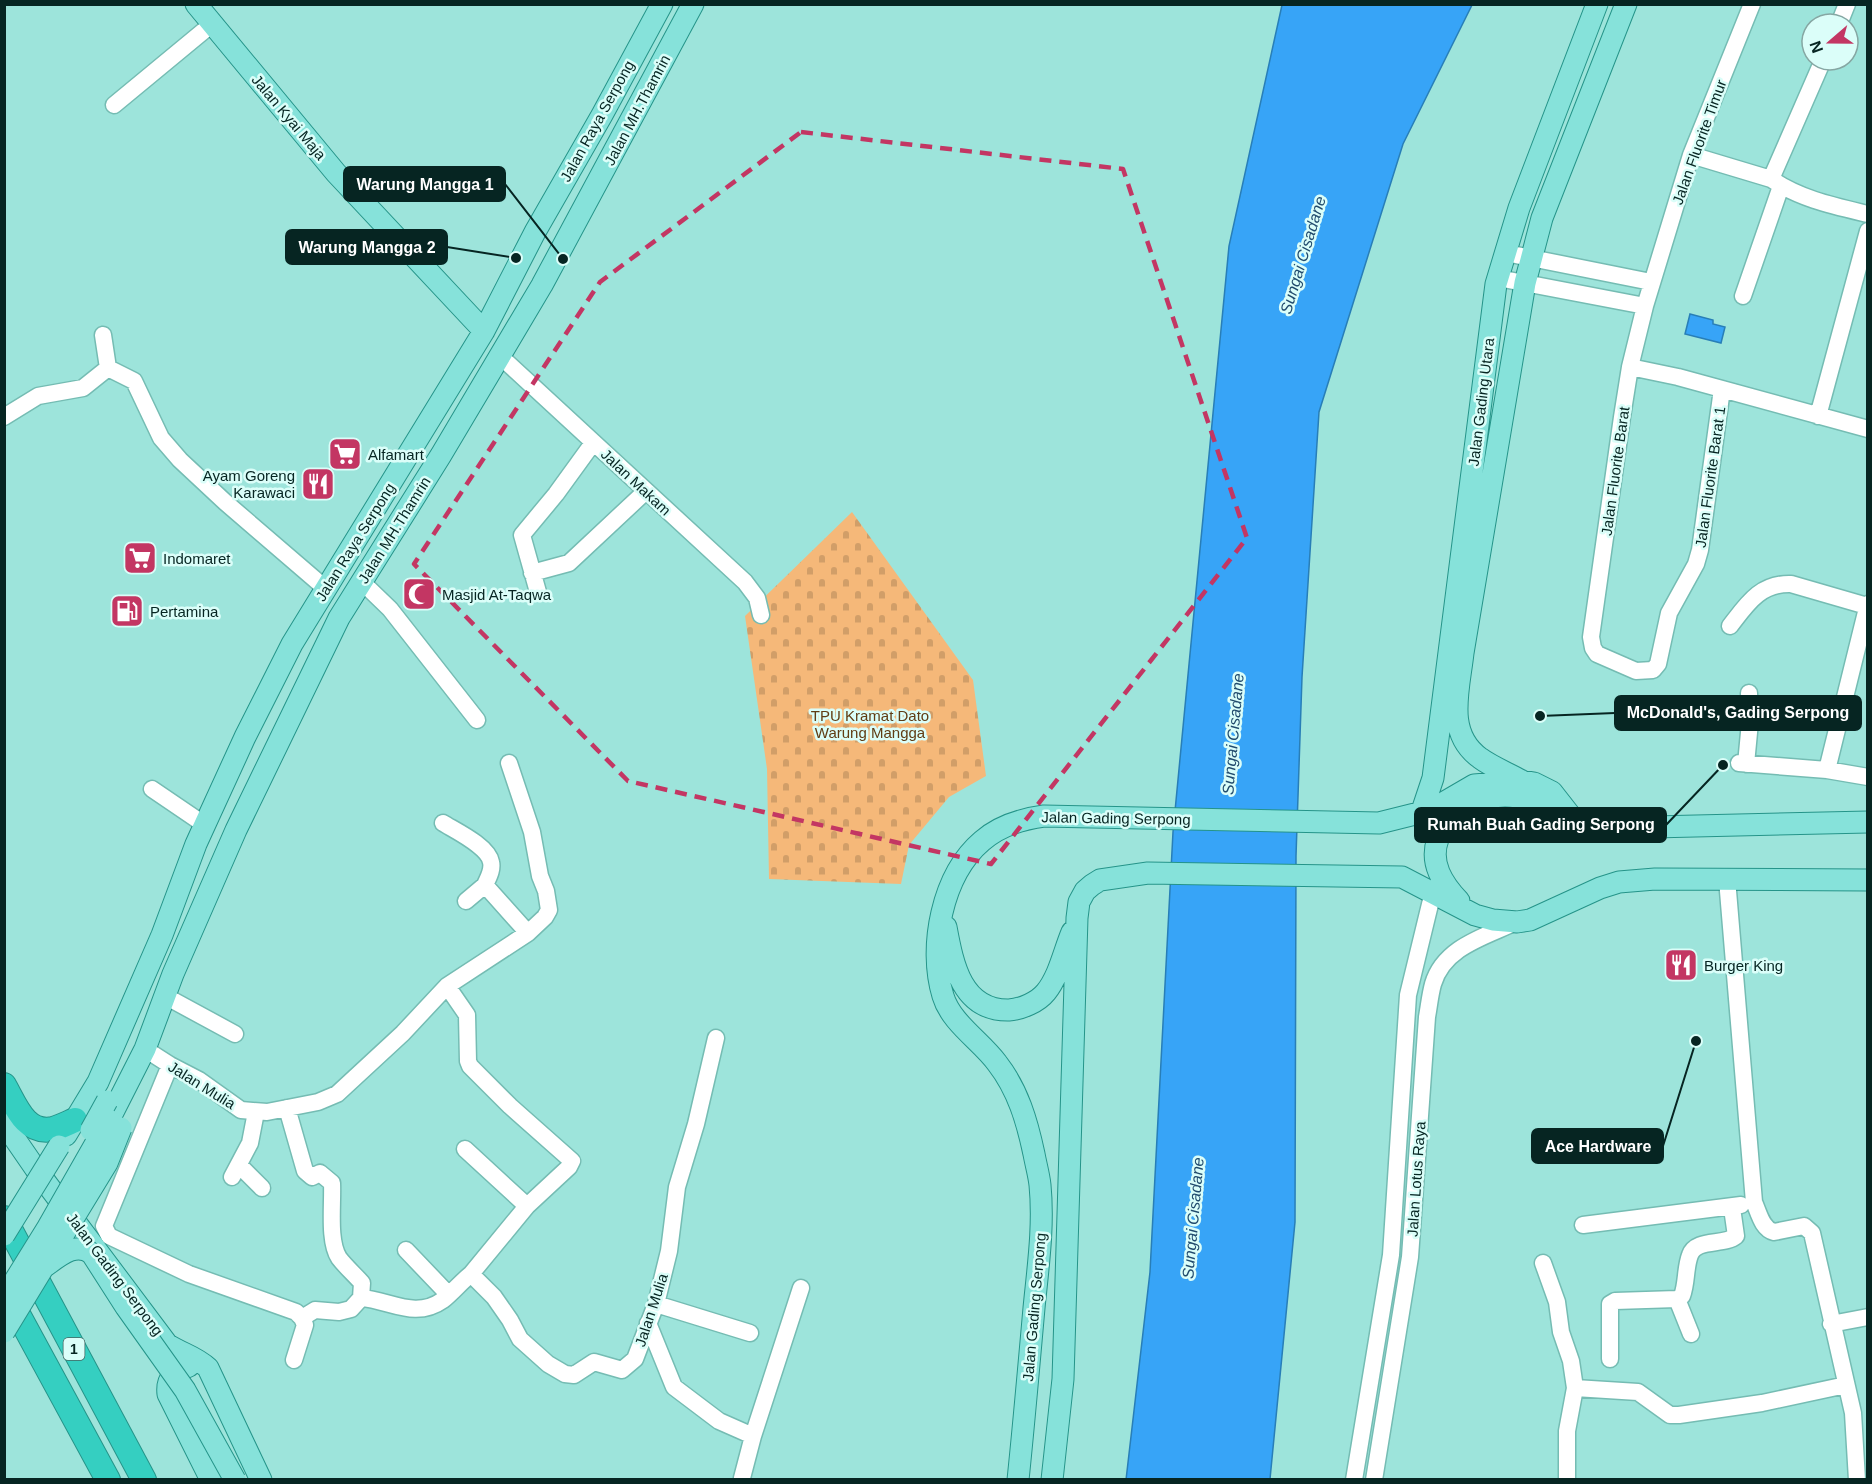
<svg xmlns="http://www.w3.org/2000/svg" width="1872" height="1484" viewBox="0 0 1872 1484" font-family="Arial,sans-serif">
	<style>
		.cemetery { fill: url(#cemetery-stones) }
		.water { fill: #37a4f7; stroke: #287eb7; stroke-width: 1.5 }
		.lines { fill: none; stroke-linecap: round; stroke-linejoin: round }
		.minor-casing { stroke: #75bcb3; stroke-width: 19 }
		.major-casing { stroke: #259489; stroke-width: 23 }
		.highway-casing { stroke: #259489; stroke-width: 26 }
		.minor { stroke: #fff; stroke-width: 16 }
		.major { stroke: #86e2da; stroke-width: 21 }
		.highway { stroke: #35cfc1; stroke-width: 24 }
		.major-bridge-casing { stroke: #259489; stroke-width: 23; stroke-linecap: butt }
		.major-bridge { stroke: #86e2da; stroke-width: 21 }
		.marked { fill: none; stroke: #c33663; stroke-width: 4.5; stroke-dasharray: 12 8; stroke-linejoin: round }
		.labels { text-anchor: middle; dominant-baseline: central; stroke-width: 5; stroke-linejoin: round; paint-order: stroke }
		.shield { fill: #dbfef9; stroke: #466662; stroke-width: 1.5 }
		.shield-label { font-size: 14px; font-weight: bold; fill: #062522 }
		.street-label { font-size: 15px; fill: #062522; stroke: #dbfef9 }
		.poi-label { font-size: 15px; fill: #062522; stroke: #dbfef9; text-anchor: start }
		.park-label { font-size: 15px; fill: #603c13; stroke: #dbfef9 }
		.water-label { font-size: 16px; font-style: italic; fill: #214b6d; stroke: #dbfef9 }
		.leader { fill: none; stroke: #062522; stroke-width: 2 }
		.callout-dot { fill: #062522; stroke: #dbfef9; stroke-width: 2 }
		.callout { fill: #062522; stroke: #062522; stroke-width: 2 }
		.callout-label { font-size: 16px; text-anchor: middle; font-weight: bold; fill: #fff }
	</style>
	<defs>
		<pattern id="cemetery-stones" width="16" height="16" patternUnits="userSpaceOnUse" patternTransform="scale(1.5)"><rect width="16" height="16" fill="#f5b879"/><path d="M2 7V4a2 2 0 0 1 4 0v3zM10 15v-3a2 2 0 0 1 4 0v3z" fill="#d19e68"/></pattern>
	</defs>
	<rect width="100%" height="100%" fill="#9de4db"/>
	<path class="cemetery" d="M852,512L973,680L986,776L949,797L909,845L901,884L769,879L767,769L745,616Z"/>
	<path class="water" d="M1282,5H1472L1403,144L1319,412L1302,677L1296,856L1295,1222L1270,1479L1126,1480L1150,1272L1173,832L1229,246Z
		M1690,314L1713,320V324L1725,327L1721,343L1685,334Z"/>
	<g class="lines">
		<defs>
			<path id="minor" d="M1839,24L1847,4
				M114,105L212,24
				M1691,155L1771,179C1800,199 1834,206 1868,214
				M1771,179L1823,60
				M1506,253L1651,282
				M1498,278L1645,306
				M1743,296L1781,186
				M103,335L108,368
				M500,356L745,582L757,598L761,615
				M1630,367L1678,377L1868,429
				M108,368L134,381L161,438L180,460L225,502L325,588
				M1722,389L1700,550L1696,564L1669,613L1658,664L1653,670L1636,671L1597,654L1593,648L1591,637L1622,417L1630,367L1645,306L1691,155L1752,4
				M1818,416L1868,231
				M4,417L38,396L83,388L108,368
				M532,573L569,563L646,491
				M362,582L390,609L477,720
				M538,592L522,535L556,494L593,443
				M1730,626C1747,604 1760,583 1791,584L1867,606
				M1739,763L1827,770L1868,777
				M1746,764L1750,722L1749,693
				M1827,770L1868,604
				M152,789L205,825
				M443,823C456,831 488,846 491,862C493,870 488,878 485,885
				M1727,879L1754,1202C1759,1213 1762,1229 1774,1232L1804,1226L1812,1233L1853,1413L1857,1480
				M466,901L485,885L528,933
				M447,986L467,1015L468,1061L470,1066L510,1106L572,1161L569,1167L527,1206L471,1274
				M165,996L235,1034
				M145,1049L170,1065L199,1080L241,1110L267,1112L318,1102L337,1094L403,1033L447,986L528,933L545,917L549,910L546,891L540,876L532,832L509,763
				M170,1065L104,1226L109,1236L189,1274L296,1312L302,1318L305,1325L294,1360
				M287,1108L305,1171L312,1177L320,1173L332,1183C333,1205 328,1241 339,1258C345,1266 355,1275 362,1283L361,1298
				M465,1149L527,1206
				M239,1165L262,1188
				M232,1177L250,1143L256,1112
				M1583,1225L1741,1205
				M406,1250L448,1294
				M1543,1263L1557,1302L1561,1332L1571,1361L1575,1388L1638,1392L1670,1415H1679L1762,1403L1846,1385
				M361,1298C390,1300 415,1320 443,1300C453,1292 461,1282 471,1274L494,1297L510,1320L520,1339L548,1364L565,1374L574,1375L594,1362L622,1370L635,1359L656,1304L669,1251L677,1187L696,1124L716,1038
				M1677,1299L1691,1334
				M656,1304L750,1333
				M302,1318L315,1310L339,1312L351,1309L361,1298
				M648,1323L674,1387L719,1421L753,1436L742,1478
				M1831,1324L1868,1317
				M1610,1359V1304L1615,1301L1677,1299L1682,1296C1687,1283 1685,1268 1690,1255C1696,1238 1724,1246 1736,1236L1732,1208
				M753,1436L801,1288
				M1354,1480L1391,1255L1408,995L1433,892
				M1374,1480L1410,1257L1427,1017C1429,1006 1430,995 1433,984C1444,947 1484,937 1516,922
				M1567,1480V1431L1575,1388"/>
			<path id="major" d="M196,4L336,173L484,331
				M1522,781C1508,773 1492,767 1480,758C1445,733 1459,690 1463,653L1525,283L1542,218L1626,4
				M1421,814L1433,778L1496,284L1519,208L1597,4
				M1459,901C1443,884 1429,863 1438,839C1444,823 1454,813 1469,806C1481,801 1492,796 1505,796C1534,796 1562,814 1588,823C1595,825 1604,826 1611,828L1868,822
				M946,927C953,965 962,1011 1009,1010C1022,1009 1038,1002 1046,992C1059,976 1064,951 1072,932
				M109,1120L145,1049L173,974L236,830L339,618L441,455L542,285L693,4
				M4,1123L35,1168L167,1344C182,1354 195,1356 208,1368L261,1480
				M66,1135L98,1082L162,935L196,844L245,737L292,644L484,331L535,232L602,115L662,4
				M189,1366C175,1372 166,1377 168,1394L211,1480
				M1018,1480C1024,1422 1029,1365 1034,1308C1038,1267 1044,1226 1040,1185C1039,1175 1036,1165 1034,1154C1027,1121 1018,1090 997,1063C981,1041 951,1023 943,996C928,947 942,875 982,841C999,826 1022,819 1044,816L1379,823L1431,810L1474,785L1522,781L1534,783L1552,792L1570,815
				M1052,1480L1063,1379L1077,918L1079,902L1085,891L1092,885L1100,880L1148,873L1402,877L1475,915L1493,920L1517,922L1530,920L1600,888L1619,882L1655,879L1868,880"/>
			<path id="highway" d="M4,1085C15,1104 25,1135 53,1129C60,1127 68,1123 75,1120
				M4,1218L144,1480
				M7,1294L108,1480"/>
		</defs>
		<use href="#minor" class="minor-casing"/>
		<use href="#major" class="major-casing"/>
		<use href="#highway" class="highway-casing"/>
		<use href="#minor" class="minor"/>
		<use href="#major" class="major"/>
		<use href="#highway" class="highway"/>
		<defs>
			<path id="major-bridge" d="M91,1130L107,1101
				M4,1235L59,1146
				M40,1270C55,1260 75,1239 92,1254L126,1307L185,1390L235,1480
				M4,1298L48,1227L109,1120
				M4,1332L107,1163L121,1128"/>
		</defs>
		<use href="#major-bridge" class="major-bridge-casing"/>
		<use href="#major-bridge" class="major-bridge"/>
	</g>
	<path class="marked" d="M801,132L1123,169L1247,538L991,864L628,781L414,564L600,282Z"/>
	<defs>
		<symbol id="supermarket-square" viewBox="-11 -11 22 22"><rect x="-9" y="-9" width="18" height="18" rx="4" fill="#c33663" stroke="#dbfef9"/><path d="M-6-5.5h2.5l.6 2H6L4.5 2H-2.5L-4.4-4H-6ZM-1.5 3.2a1.3 1.3 0 1 0 .1 0ZM3 3.2a1.3 1.3 0 1 0 .1 0Z" fill="#fff"/></symbol>
		<symbol id="restaurant-square" viewBox="-11 -11 22 22"><rect x="-9" y="-9" width="18" height="18" rx="4" fill="#c33663" stroke="#dbfef9"/><path d="M-5-6h1v4h1v-4h1v4h1v-4h1v5L-1.5 .5V6h-2V.5L-5-1ZM5-6V6H3V1.5H1.5Q1.5-4 5-6Z" fill="#fff"/></symbol>
		<symbol id="mosque-square" viewBox="-11 -11 22 22"><rect x="-9" y="-9" width="18" height="18" rx="4" fill="#c33663" stroke="#dbfef9"/><path d="M3.5-4.9A6 6 0 1 0 3.5 4.9A5 5 0 1 1 3.5-4.9Z" fill="#fff"/></symbol>
		<symbol id="fuel-square" viewBox="-11 -11 22 22"><rect x="-9" y="-9" width="18" height="18" rx="4" fill="#c33663" stroke="#dbfef9"/><path d="M-5.5-6h7V0h2V4h1.3V-2.5L3-4.5l.8-.8L6-3V5H2.5V1h-1V6h-7ZM-4.2-4.7v3.2H.2V-4.7Z" fill="#fff"/></symbol>
	</defs>
	<g fill-rule="evenodd">
		<use href="#supermarket-square" x="326" y="435" width="38" height="38"/>
		<use href="#restaurant-square" x="299" y="465" width="38" height="38"/>
		<use href="#supermarket-square" x="121" y="539" width="38" height="38"/>
		<use href="#mosque-square" x="400" y="575" width="38" height="38"/>
		<use href="#fuel-square" x="108" y="592" width="38" height="38"/>
		<use href="#restaurant-square" x="1662" y="946" width="38" height="38"/>
	</g>
	<g class="labels">
		<rect class="shield" x="63.5" y="1338" width="21" height="22" rx="4.5"/>
		<g class="shield-label">
			<text x="74" y="1349">1</text>
		</g>
		<g class="street-label">
			<text transform="translate(637 110) rotate(-62)">Jalan MH.Thamrin</text>
			<text transform="translate(289 117) rotate(50)">Jalan Kyai Maja</text>
			<text transform="translate(597 121) rotate(-61)">Jalan Raya Serpong</text>
			<text transform="translate(1699 142) rotate(-70)">Jalan Fluorite Timur</text>
			<text transform="translate(1481 402) rotate(-83)">Jalan Gading Utara</text>
			<text transform="translate(1615 471) rotate(-82)">Jalan Fluorite Barat</text>
			<text transform="translate(1710 477) rotate(-82)">Jalan Fluorite Barat 1</text>
			<text transform="translate(636 482) rotate(43)">Jalan Makam</text>
			<text transform="translate(394 530) rotate(-58)">Jalan MH.Thamrin</text>
			<text transform="translate(355 542) rotate(-58)">Jalan Raya Serpong</text>
			<text transform="translate(1116 818) rotate(1)">Jalan Gading Serpong</text>
			<text transform="translate(202 1085) rotate(32)">Jalan Mulia</text>
			<text transform="translate(1416 1179) rotate(-86)">Jalan Lotus Raya</text>
			<text transform="translate(115 1274) rotate(53)">Jalan Gading Serpong</text>
			<text transform="translate(1034 1307) rotate(-85)">Jalan Gading Serpong</text>
			<text transform="translate(651 1310) rotate(-72)">Jalan Mulia</text>
		</g>
		<g class="poi-label">
			<text x="368" y="454">Alfamart</text>
			<text x="295" y="475" text-anchor="end">Ayam Goreng<tspan x="295" dy="17">Karawaci</tspan></text>
			<text x="163" y="558">Indomaret</text>
			<text x="442" y="594">Masjid At-Taqwa</text>
			<text x="150" y="611">Pertamina</text>
			<text x="1704" y="965">Burger King</text>
		</g>
		<g class="park-label">
			<text x="870" y="715">TPU Kramat Dato<tspan x="870" dy="17">Warung Mangga</tspan></text>
		</g>
		<g class="water-label">
			<text transform="translate(1303 255) rotate(-73)">Sungai Cisadane</text>
			<text transform="translate(1233 734) rotate(-85)">Sungai Cisadane</text>
			<text transform="translate(1193 1218) rotate(-85)">Sungai Cisadane</text>
		</g>
	</g>
	<path class="leader" d="M563 259L505 184M516 258L447 247M1540 716L1615 713M1723 765L1666 825M1696 1041L1663 1146"/>
	<g class="callout-dot">
		<circle cx="563" cy="259" r="6"/>
		<circle cx="516" cy="258" r="6"/>
		<circle cx="1540" cy="716" r="6"/>
		<circle cx="1723" cy="765" r="6"/>
		<circle cx="1696" cy="1041" r="6"/>
	</g>
	<g class="callout">
		<rect x="344" y="167" width="161" height="34" rx="6"/>
		<rect x="286" y="230" width="161" height="34" rx="6"/>
		<rect x="1615" y="696" width="246" height="34" rx="6"/>
		<rect x="1415" y="808" width="251" height="34" rx="6"/>
		<rect x="1532" y="1129" width="131" height="34" rx="6"/>
	</g>
	<g class="callout-label">
		<text x="425" y="190">Warung Mangga 1</text>
		<text x="367" y="253">Warung Mangga 2</text>
		<text x="1738" y="718">McDonald's, Gading Serpong</text>
		<text x="1541" y="830">Rumah Buah Gading Serpong</text>
		<text x="1598" y="1152">Ace Hardware</text>
	</g>
	<rect width="1872" height="1484" fill="none" stroke="#062522" stroke-width="12"/>
	<g transform="translate(1830 42) rotate(250)"><circle r="28" fill="#dbfef9" stroke="#86a7a3" stroke-width="1.5"/>
	<path d="M0-4.5L10 22L0 15L-10 22Z" fill="#c33663"/>
	<text y="-9" font-size="16" font-weight="bold" text-anchor="middle" fill="#062522">N</text>
	</g>
</svg>
